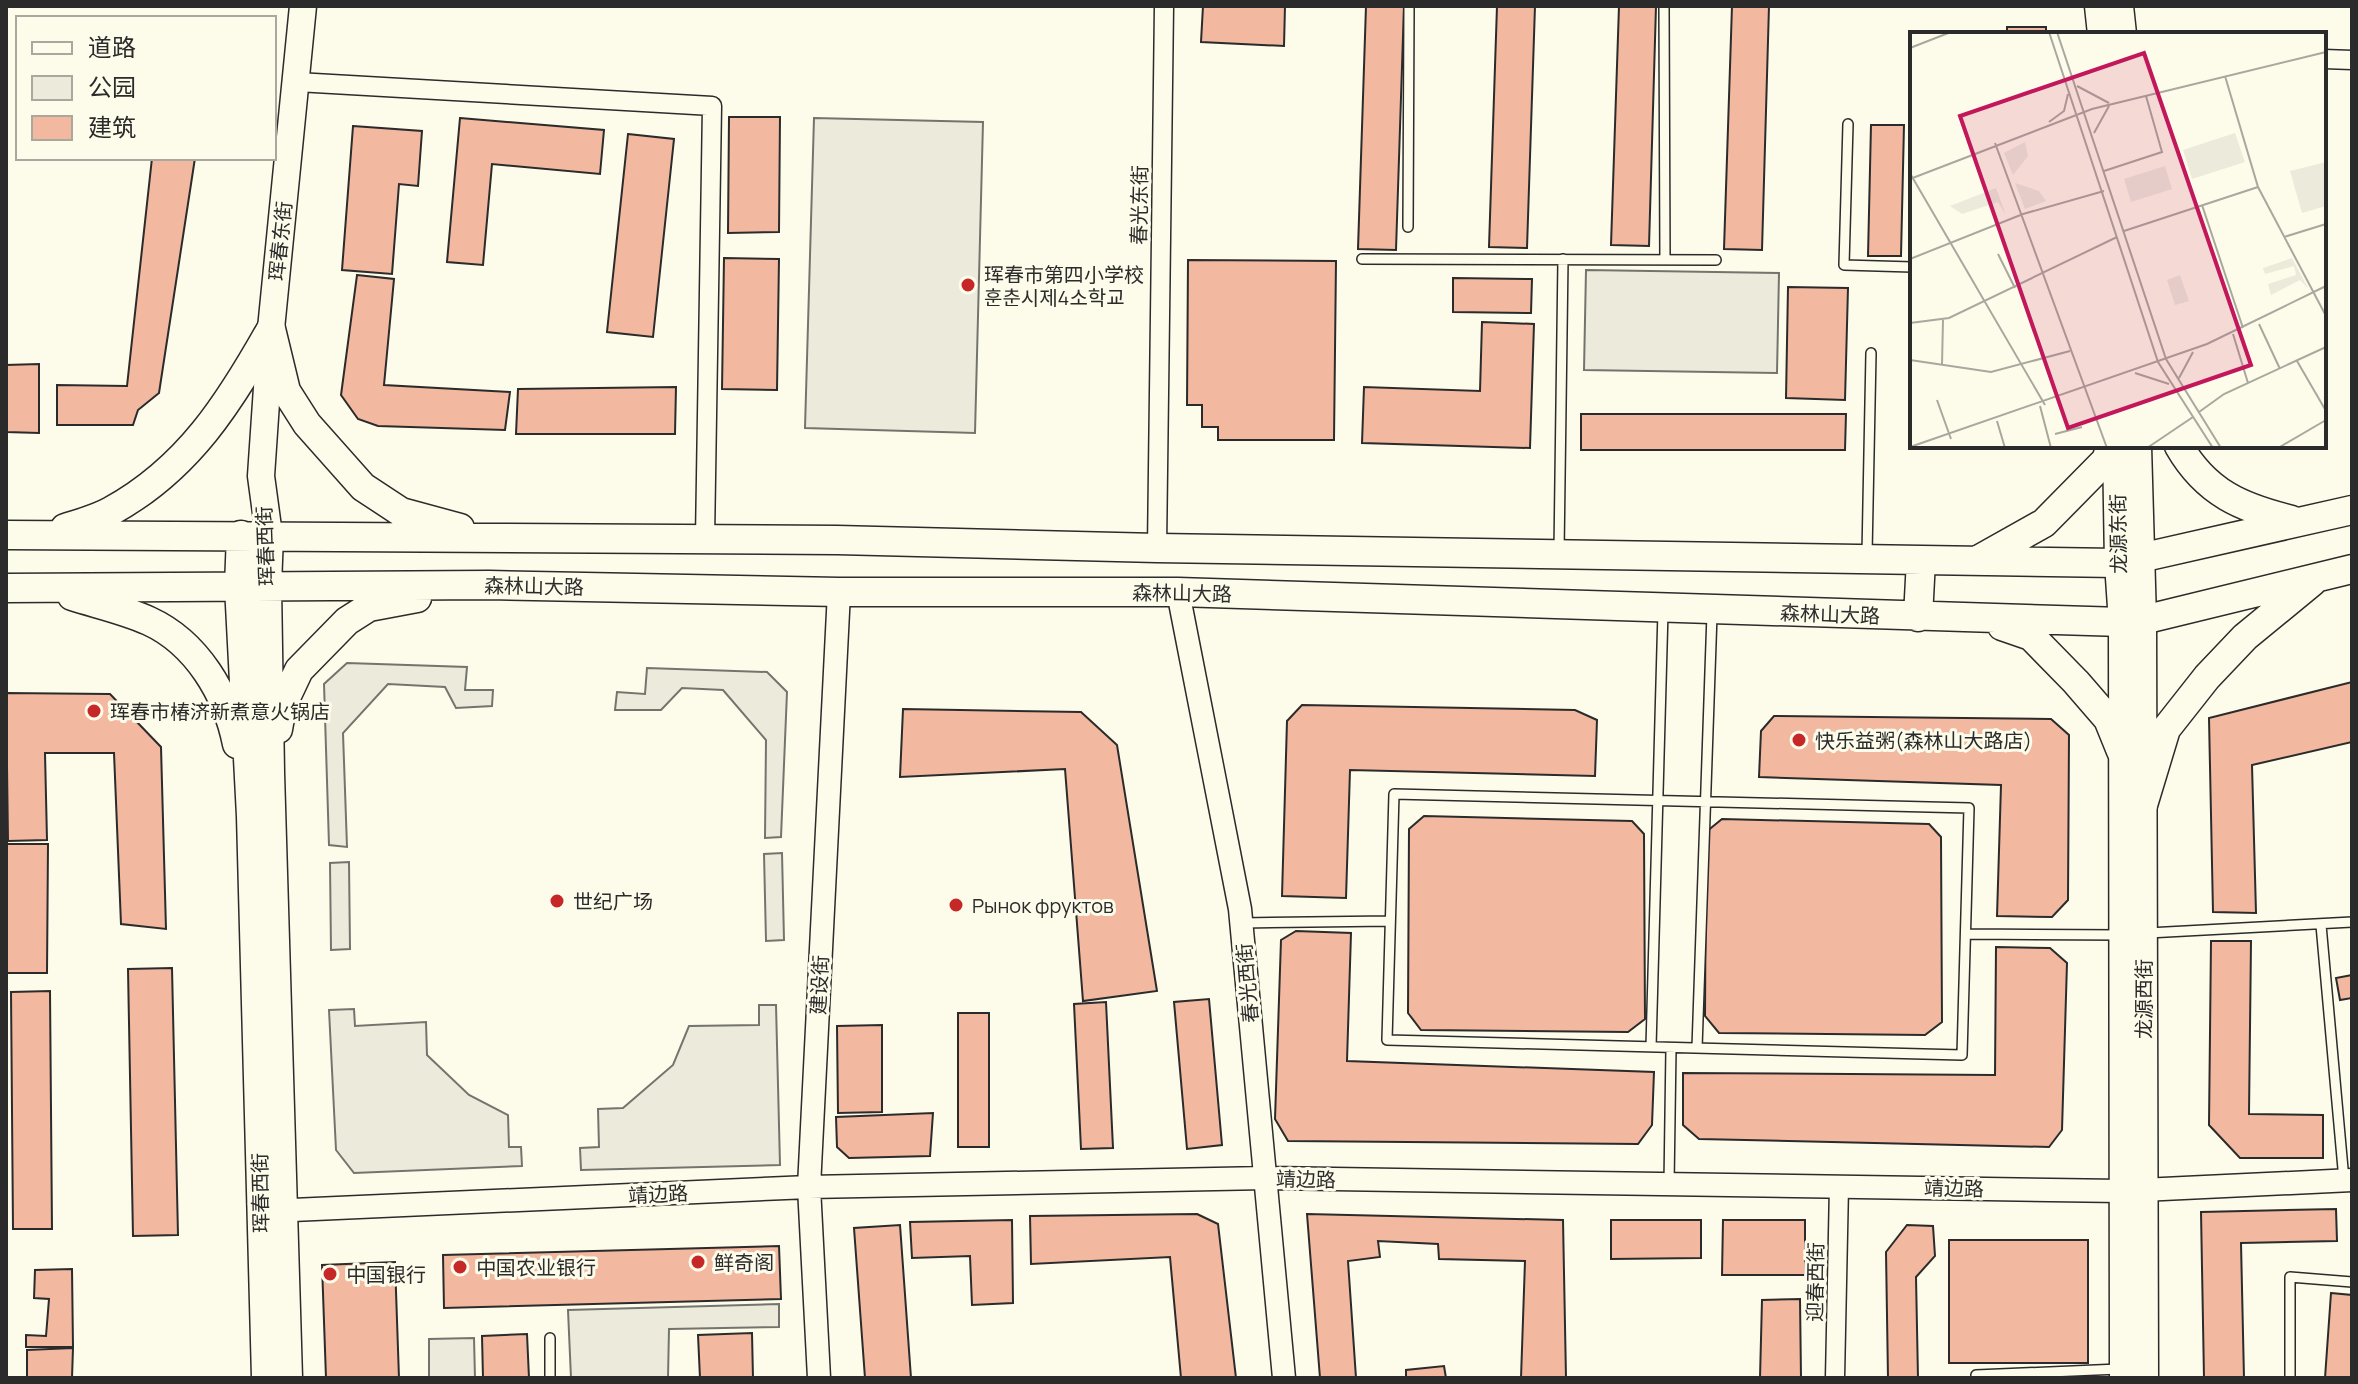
<svg xmlns="http://www.w3.org/2000/svg" width="2358" height="1384" viewBox="0 0 2358 1384" font-family="Manrope,'Noto Sans SC','Noto Sans KR',sans-serif">
	<style>
		.green { fill: #ecebdb; stroke: #74746e; stroke-width: 2 }
		.building { fill: #f2b8a0; stroke: #2b2b2b; stroke-width: 2 }
		.lines { fill: none; stroke-linecap: round; stroke-linejoin: round }
		.service-casing { stroke: #2b2b2b; stroke-width: 12 }
		.minor-casing { stroke: #2b2b2b; stroke-width: 21 }
		.tertiary-casing { stroke: #2b2b2b; stroke-width: 25 }
		.secondary-casing { stroke: #2b2b2b; stroke-width: 29 }
		.primary-casing { stroke: #2b2b2b; stroke-width: 31 }
		.service { stroke: #fdfbea; stroke-width: 9 }
		.minor { stroke: #fdfbea; stroke-width: 18 }
		.tertiary { stroke: #fdfbea; stroke-width: 22 }
		.secondary { stroke: #fdfbea; stroke-width: 26 }
		.primary { stroke: #fdfbea; stroke-width: 28 }
		.poi-dot { fill: #c62828; stroke: #fdfbea; stroke-width: 3 }
		.labels { text-anchor: middle; dominant-baseline: central; stroke-width: 6; stroke-linejoin: round; paint-order: stroke }
		.street-label { font-size: 20px; fill: #2b2b2b; stroke: #fdfbea }
		.poi-label { font-size: 20px; fill: #2b2b2b; stroke: #fdfbea; text-anchor: start }
		.inset-road { fill: none; stroke: #a9a89e; stroke-width: 2 }
		.view { fill: #c2185b; fill-opacity: 0.15; stroke: #c2185b; stroke-width: 4 }
		.inset-edge { fill: none; stroke: #2b2b2b; stroke-width: 4 }
	</style>
	<rect width="100%" height="100%" fill="#fdfbea"/>
	<path class="green" d="M814,118L983,122L975,433L805,428Z
		M1586,270L1779,273L1777,373L1584,370Z
		M347,663L467,667L465,690H493L492,706L456,708L445,687L388,684L343,733L347,847L329,845L324,684Z
		M647,668L767,672L787,692L781,837L765,838L766,740L723,690L682,688L661,710H615L617,692L645,694Z
		M782,853L784,940L766,941L764,854Z
		M349,862L350,949L331,950L330,863Z
		M759,1005H776L780,1165L581,1170L580,1148L599,1147L598,1109L623,1108L673,1065L689,1026L759,1025Z
		M354,1009L355,1026L426,1022L427,1055L469,1095L508,1115L509,1147H521L522,1166L354,1173L336,1150L329,1010Z
		M779,1304V1327L669,1329L668,1378H571L568,1310Z
		M474,1338L475,1378H429V1339Z"/>
	<path class="building" d="M1203,6H1285L1284,46L1201,42Z
		M1366,6H1404L1396,250L1358,249Z
		M1497,6H1535L1527,248L1489,247Z
		M1619,6H1656L1649,246L1611,245Z
		M1732,6H1769L1762,250L1724,249Z
		M2007,27H2046V34H2007Z
		M729,117H780L779,232L728,233Z
		M460,118L604,130L600,174L492,164L483,265L447,262Z
		M1871,125H1904L1901,256H1868Z
		M353,126L422,131L418,186L399,184L392,274L342,270Z
		M628,134L674,139L653,337L607,332Z
		M152,158H195L159,393L138,410L133,425H57V385L127,386Z
		M724,258L779,259L777,390L722,389Z
		M1188,260L1336,261L1334,440H1218V427H1202V405H1187Z
		M357,275L394,279L384,385L510,392L505,430L378,426L358,419L341,395Z
		M1453,278L1532,279L1531,313L1453,312Z
		M1788,287L1848,288L1845,400L1786,398Z
		M1482,322L1534,324L1530,448L1362,443L1364,387L1480,391Z
		M39,364V433L6,432V365Z
		M676,387L675,434H516L518,389Z
		M1581,414H1846L1845,450H1581Z
		M2352,682V742L2252,765L2256,913L2213,912L2209,718Z
		M6,693L110,694L161,747L166,929L121,924L114,753H45L47,840L8,841Z
		M1302,705L1575,710L1597,720L1595,776L1350,770L1346,898L1282,896L1287,721Z
		M903,709L1081,712L1117,745L1157,991L1083,1001L1065,769L900,777Z
		M1774,716L2051,719L2069,735L2068,900L2052,917L1997,916L2001,785L1759,777L1761,731Z
		M1424,816L1632,821L1644,834L1645,1019L1628,1032L1421,1030L1408,1013L1409,829Z
		M1722,819L1929,824L1941,837L1942,1022L1925,1035L1719,1033L1705,1016L1706,832Z
		M6,844H48L47,973H6Z
		M1296,931L1351,933L1347,1061L1654,1072L1652,1125L1638,1144L1288,1141L1275,1119L1281,940Z
		M2211,941H2251L2249,1114L2323,1115V1158H2240L2209,1125Z
		M1996,947L2050,948L2067,963L2062,1130L2049,1147L1699,1139L1683,1125V1073L1995,1075Z
		M172,968L178,1235L133,1236L128,969Z
		M2352,975V998L2340,1000L2336,978Z
		M50,991L52,1229H13L11,992Z
		M1209,999L1222,1145L1187,1149L1174,1002Z
		M1106,1002L1113,1148L1081,1149L1074,1004Z
		M958,1013H989V1147H958Z
		M882,1025V1112L838,1113L837,1026Z
		M933,1113L930,1156L849,1158L837,1147L836,1117Z
		M2336,1209L2337,1241L2241,1243L2244,1378H2204L2201,1212Z
		M1197,1214L1218,1224L1236,1378H1181L1170,1257L1031,1264L1030,1216Z
		M1307,1214L1563,1220L1566,1378H1521L1525,1261L1439,1259L1438,1244L1378,1241L1380,1257L1348,1261L1356,1378H1320Z
		M1012,1220L1013,1303L972,1305L970,1256L912,1258L910,1222Z
		M1611,1220H1701V1258L1611,1259Z
		M1723,1220H1805V1275H1722Z
		M900,1225L911,1378H865L854,1228Z
		M1907,1225L1933,1226L1935,1256L1916,1277L1918,1378H1888L1886,1252Z
		M1949,1240H2088V1363H1949Z
		M779,1246L781,1299L444,1308L443,1255Z
		M395,1262L399,1378H326L322,1265Z
		M72,1269L73,1347H26V1335L46,1336L49,1299L34,1298L35,1270Z
		M2331,1293L2352,1295V1378H2325Z
		M1800,1299L1801,1378H1760L1762,1300Z
		M752,1333L753,1378H700L698,1335Z
		M527,1334L529,1378H483L482,1336Z
		M73,1348L72,1378H27V1350Z
		M1444,1366L1446,1378H1406V1370Z"/>
	<g class="lines">
		<defs>
			<path id="service" d="M1664,6L1665,260
				M1848,124L1844,265L1912,267
				M1408,227L1409,6
				M1362,259L1716,260
				M1559,552L1563,259
				M1867,554L1871,353
				M1394,794L1969,808L1962,1055L1387,1040Z
				M1242,923L1390,921
				M2321,925L2344,1180
				M2148,933L2352,922
				M1966,934L2121,935
				M1651,1047L1663,611
				M1697,1048L1712,614
				M1669,1184L1671,1048
				M550,1338V1378
				M1976,1375L2119,1369
				M2290,1378V1277L2352,1282"/>
			<path id="minor" d="M2324,59L2352,60
				M297,82L712,106L705,539
				M1157,548L1164,6
				M1835,1378L1839,1186"/>
			<path id="tertiary" d="M1178,592L1240,909L1284,1378
				M270,1211L809,1187L1265,1178L2121,1191L2352,1180
				M819,1378L809,1187L839,592"/>
			<path id="secondary" d="M2098,6L2101,34
				M2120,6L2123,34
				M2116,446L2118,563L2122,622L2123,1378
				M2138,446L2143,620L2145,1378
				M269,535L261,476L271,329L303,6"/>
			<path id="primary" d="M271,329L286,391L307,424L363,487L401,512L460,528
				M2179,446C2206,493 2242,508 2292,520
				M65,528C81,523 97,519 111,511C188,469 230,402 271,329
				M6,535L837,540L1157,548L2118,563L2352,510
				M241,535L239,586L251,816L266,1378
				M269,535L267,586L270,773L288,1378
				M1978,560L2044,523L2106,460L2111,446
				M6,588L489,585L839,592H1178L2122,622L2143,620L2352,569
				M72,596C97,604 125,610 149,621C197,643 227,694 237,744
				M1918,617L1921,560
				M2002,626L2031,636L2076,682L2108,719L2121,751
				M278,729L282,706L299,670L347,621L369,607L417,598
				M2143,805L2166,729L2207,677L2245,637L2312,582"/>
		</defs>
		<use href="#service" class="service-casing"/>
		<use href="#minor" class="minor-casing"/>
		<use href="#tertiary" class="tertiary-casing"/>
		<use href="#secondary" class="secondary-casing"/>
		<use href="#primary" class="primary-casing"/>
		<use href="#service" class="service"/>
		<use href="#minor" class="minor"/>
		<use href="#tertiary" class="tertiary"/>
		<use href="#secondary" class="secondary"/>
		<use href="#primary" class="primary"/>
	</g>
	<g class="poi-dot">
		<circle cx="968" cy="285" r="8"/>
		<circle cx="94" cy="711" r="8"/>
		<circle cx="1799" cy="740" r="8"/>
		<circle cx="557" cy="901" r="8"/>
		<circle cx="956" cy="905" r="8"/>
		<circle cx="698" cy="1262" r="8"/>
		<circle cx="460" cy="1267" r="8"/>
		<circle cx="330" cy="1274" r="8"/>
	</g>
	<g class="labels">
		<g class="street-label">
			<text transform="translate(1139 205) rotate(-89)">春光东街</text>
			<text transform="translate(280 241) rotate(-84)">珲春东街</text>
			<text transform="translate(2118 534) rotate(-91)">龙源东街</text>
			<text transform="translate(265 546) rotate(-92)">珲春西街</text>
			<text transform="translate(534 586) rotate(1)">森林山大路</text>
			<text transform="translate(1182 593) rotate(1)">森林山大路</text>
			<text transform="translate(1830 614) rotate(2)">森林山大路</text>
			<text transform="translate(1247 983) rotate(-95)">春光西街</text>
			<text transform="translate(819 985) rotate(-87)">建设街</text>
			<text transform="translate(2143 999) rotate(-90)">龙源西街</text>
			<text transform="translate(1306 1179) rotate(1)">靖边路</text>
			<text transform="translate(1954 1188) rotate(1)">靖边路</text>
			<text transform="translate(260 1193) rotate(-91)">珲春西街</text>
			<text transform="translate(658 1194) rotate(-3)">靖边路</text>
			<text transform="translate(1815 1282) rotate(-89)">迎春西街</text>
		</g>
		<g class="poi-label">
			<text x="984" y="274">珲春市第四小学校<tspan x="984" dy="23">훈춘시제4소학교</tspan></text>
			<text x="110" y="711">珲春市椿济新煮意火锅店</text>
			<text x="1815" y="740">快乐益粥(森林山大路店)</text>
			<text x="573" y="901">世纪广场</text>
			<text x="972" y="905">Рынок фруктов</text>
			<text x="714" y="1262">鲜奇阁</text>
			<text x="476" y="1267">中国农业银行</text>
			<text x="346" y="1274">中国银行</text>
		</g>
	</g>
	<g transform="translate(1910 32)">
		<rect width="416" height="416" fill="#fdfbea"/>
		<path d="M325,101L335,130L282,147L273,118ZM115,110L118,124L103,143L94,121ZM416,130V174L392,181L380,139ZM255,134L262,157L221,170L214,147ZM105,151L129,159L136,169L115,177ZM86,156L96,183L88,170L52,182L40,174ZM382,226L398,256L390,248L361,263L358,252L386,243L384,234L355,242L353,236ZM270,243L279,269L265,273L257,248Z" fill="#ecebdb"/>
		<path class="inset-road" d="M139,0L248,330L303,416M147,0L256,327L311,416M0,16L41,0M315,44L348,155L416,284M167,54L199,71M139,90L154,79L158,62M184,101L199,74M85,111L197,416M194,139L252,120L236,64M1,143L135,373M0,147L182,77L416,20M292,173L333,296M214,199L348,155M374,205L416,192M88,222L105,256M0,227L113,182L194,159M0,291L39,286L207,205M349,292L370,337M323,302L338,351M0,328L81,340L160,319M387,329L416,379M32,333L33,288M225,341L259,352M269,346L283,320M27,368L41,407M130,374L141,416M289,380L314,362L416,315M87,389L95,416M145,402L172,395M0,415L297,312L416,254M237,416L283,385M368,416L416,388"/>
		<path class="view" d="M234,21L341,333L158,396L50,84Z"/>
		<rect width="416" height="416" class="inset-edge"/>
	</g>
	<rect width="2358" height="1384" fill="none" stroke="#2b2b2b" stroke-width="16"/>
	<rect x="16" y="16" width="260" height="144" fill="#fdfbea" stroke="#a9a89e" stroke-width="2"/>
	<rect x="32" y="42" width="40" height="12" fill="#fdfbea" stroke="#a9a89e" stroke-width="2"/>
	<text x="88" y="56" font-size="24" fill="#2b2b2b">道路</text>
	<rect x="32" y="76" width="40" height="24" fill="#ecebdb" stroke="#a9a89e" stroke-width="2"/>
	<text x="88" y="96" font-size="24" fill="#2b2b2b">公园</text>
	<rect x="32" y="116" width="40" height="24" fill="#f2b8a0" stroke="#a9a89e" stroke-width="2"/>
	<text x="88" y="136" font-size="24" fill="#2b2b2b">建筑</text>
</svg>
